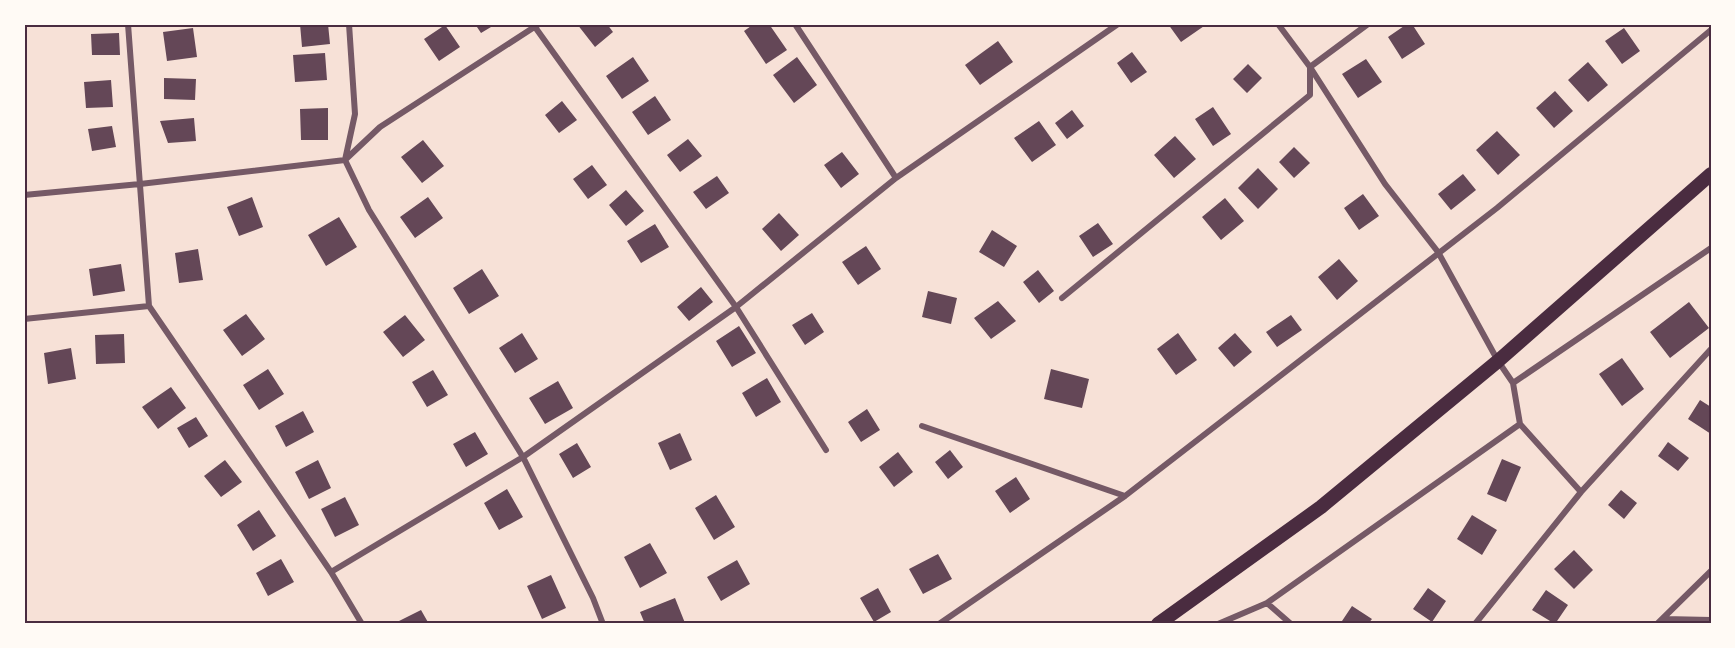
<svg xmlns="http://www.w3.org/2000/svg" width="1735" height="648" viewBox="0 0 1735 648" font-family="'Crimson Pro',serif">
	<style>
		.building { fill: #644757 }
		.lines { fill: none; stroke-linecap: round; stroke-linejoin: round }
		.minor { stroke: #755966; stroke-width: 6 }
		.primary { stroke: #4a2c40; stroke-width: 14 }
		.neatline { fill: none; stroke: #4a2c40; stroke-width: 2 }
	</style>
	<rect width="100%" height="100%" fill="#f7e1d7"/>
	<path class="building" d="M300,24H328L330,44L302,47Z
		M475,24H496L481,33Z
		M577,24H607L613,32L595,47Z
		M754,24H769L787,50L766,64L744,31Z
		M1168,24H1207L1181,42Z
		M1407,24H1412L1425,44L1402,59L1388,37Z
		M445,25L460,47L439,61L424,39Z
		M193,28L197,57L167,61L163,32Z
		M1624,28L1640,51L1622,64L1605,41Z
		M119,33L120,55H92L91,34Z
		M998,41L1013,62L980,85L965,65Z
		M1132,52L1147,72L1131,83L1117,63Z
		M325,53L327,80L295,82L293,55Z
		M633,57L649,81L622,99L606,76Z
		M797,57L817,85L794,103L773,75Z
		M1366,59L1382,82L1358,98L1342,74Z
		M1588,62L1608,85L1588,102L1568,80Z
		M1248,64L1262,78L1247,93L1233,79Z
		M164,78L196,79L195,100L164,99Z
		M111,80L113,107L86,108L84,82Z
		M1555,91L1573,111L1554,128L1536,108Z
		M655,96L671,120L648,135L632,112Z
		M562,101L577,120L559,133L545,115Z
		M1213,107L1231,134L1213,146L1195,119Z
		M328,108V140H301L300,109Z
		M1072,110L1084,126L1067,139L1055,123Z
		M194,118L196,141L168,143L160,121Z
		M1039,121L1056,145L1032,162L1014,138Z
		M112,126L116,147L92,151L88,129Z
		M1497,131L1520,155L1498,175L1476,150Z
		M1175,136L1196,159L1174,178L1154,155Z
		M688,139L702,156L680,172L667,155Z
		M423,140L444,166L422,183L401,157Z
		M1294,147L1310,163L1294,178L1279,162Z
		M842,152L859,174L841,188L824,165Z
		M592,165L607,185L588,199L573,179Z
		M1258,168L1278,189L1258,209L1238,188Z
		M1463,174L1476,190L1451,210L1438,194Z
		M717,176L729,193L706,209L693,192Z
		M626,190L644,211L626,226L609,205Z
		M1363,194L1379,216L1359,230L1344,208Z
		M252,197L263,227L239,236L227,207Z
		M428,197L443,218L415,238L400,217Z
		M1225,198L1244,221L1221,240L1202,217Z
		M779,213L799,235L781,251L762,229Z
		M339,217L357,247L326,266L308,235Z
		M1098,223L1113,244L1093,257L1079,236Z
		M655,224L669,247L641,263L627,241Z
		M992,230L1017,246L1004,267L979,252Z
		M866,246L881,269L858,285L842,262Z
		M198,249L203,280L179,283L175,253Z
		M1339,259L1358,281L1337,300L1318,277Z
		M121,264L125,291L93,296L89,269Z
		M482,269L499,296L469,314L453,288Z
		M1038,270L1054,291L1039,303L1023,282Z
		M701,287L713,302L689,321L677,307Z
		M928,291L957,298L951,324L922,317Z
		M998,301L1016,321L991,339L974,318Z
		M1689,302L1709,328L1670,358L1650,332Z
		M812,313L824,332L805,345L792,325Z
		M246,314L265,339L242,356L223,330Z
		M405,315L425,340L403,357L383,332Z
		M1291,315L1302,330L1277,347L1266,332Z
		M739,326L756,353L732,367L716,341Z
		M522,333L538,359L515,373L499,348Z
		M1178,333L1197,360L1176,375L1157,349Z
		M1235,333L1252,352L1234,367L1218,348Z
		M124,334L125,363L96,364L95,335Z
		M71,348L76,379L48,384L44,353Z
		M1622,358L1644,389L1622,406L1599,374Z
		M268,369L284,394L259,410L243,385Z
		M1051,369L1089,379L1082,408L1044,399Z
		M433,370L448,395L427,407L412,382Z
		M767,378L781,402L756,417L742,393Z
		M558,381L573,408L545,424L529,398Z
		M171,387L186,408L158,429L142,407Z
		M1700,400L1711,407V434L1688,419Z
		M867,409L880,430L861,442L848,422Z
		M303,411L314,432L286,447L275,426Z
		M196,417L208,436L189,448L177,428Z
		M475,432L488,454L466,467L453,444Z
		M680,433L692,460L670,470L658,443Z
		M1668,442L1689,458L1678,471L1658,456Z
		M577,443L591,467L573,478L559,454Z
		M950,450L963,467L948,479L935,462Z
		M898,452L913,472L894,487L879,467Z
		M1502,459L1521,467L1506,502L1487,494Z
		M225,460L242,482L221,497L204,476Z
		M318,460L331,488L309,499L295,472Z
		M1016,477L1030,499L1010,513L995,491Z
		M507,489L523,517L499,530L484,503Z
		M1621,490L1637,503L1624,519L1608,505Z
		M716,495L735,527L714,540L695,508Z
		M345,497L359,525L335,537L321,509Z
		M259,510L276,536L253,551L237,525Z
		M1472,515L1497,530L1482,555L1457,539Z
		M650,543L667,573L640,588L624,557Z
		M1574,550L1593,570L1574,589L1554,569Z
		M938,554L952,579L923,594L909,569Z
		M281,559L294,582L268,596L256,573Z
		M737,560L750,584L721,601L707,577Z
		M551,575L566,608L542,619L527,586Z
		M878,588L891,612L874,622L860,598Z
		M1428,588L1446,601L1432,622L1413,609Z
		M1546,590L1568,605L1555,624L1532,610Z
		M675,598L685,623L645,624L640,612Z
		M1352,606L1372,619L1368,624H1340Z
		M421,610L429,624H393Z"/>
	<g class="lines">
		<path class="minor" d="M128,24L149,306L331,572L523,457L736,307L896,178L1118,24
			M349,24L355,114L345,160L369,210L523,457L593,598L603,624
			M795,24L896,178
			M1278,24L1310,67L1385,184L1438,252L1498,361L1513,383L1711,248
			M535,27L736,307L826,450
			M24,195L140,184L345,160L380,127L539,24
			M1062,298L1310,95V67L1368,24
			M24,319L149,306
			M1513,383L1520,424L1581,492L1711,349
			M922,426L1125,496
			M331,572L362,624
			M1664,619L1711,620
			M939,624L1125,496L1497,208L1711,30
			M1218,624L1267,603
			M1291,624L1267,603L1520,424
			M1475,624L1581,492
			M1657,624L1711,571"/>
		<path class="primary" d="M1158,624L1321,507L1498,361L1711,174"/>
	</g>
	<rect width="1735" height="648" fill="none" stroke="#fffaf5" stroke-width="51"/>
	<rect x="26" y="26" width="1684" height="596" class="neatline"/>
</svg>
